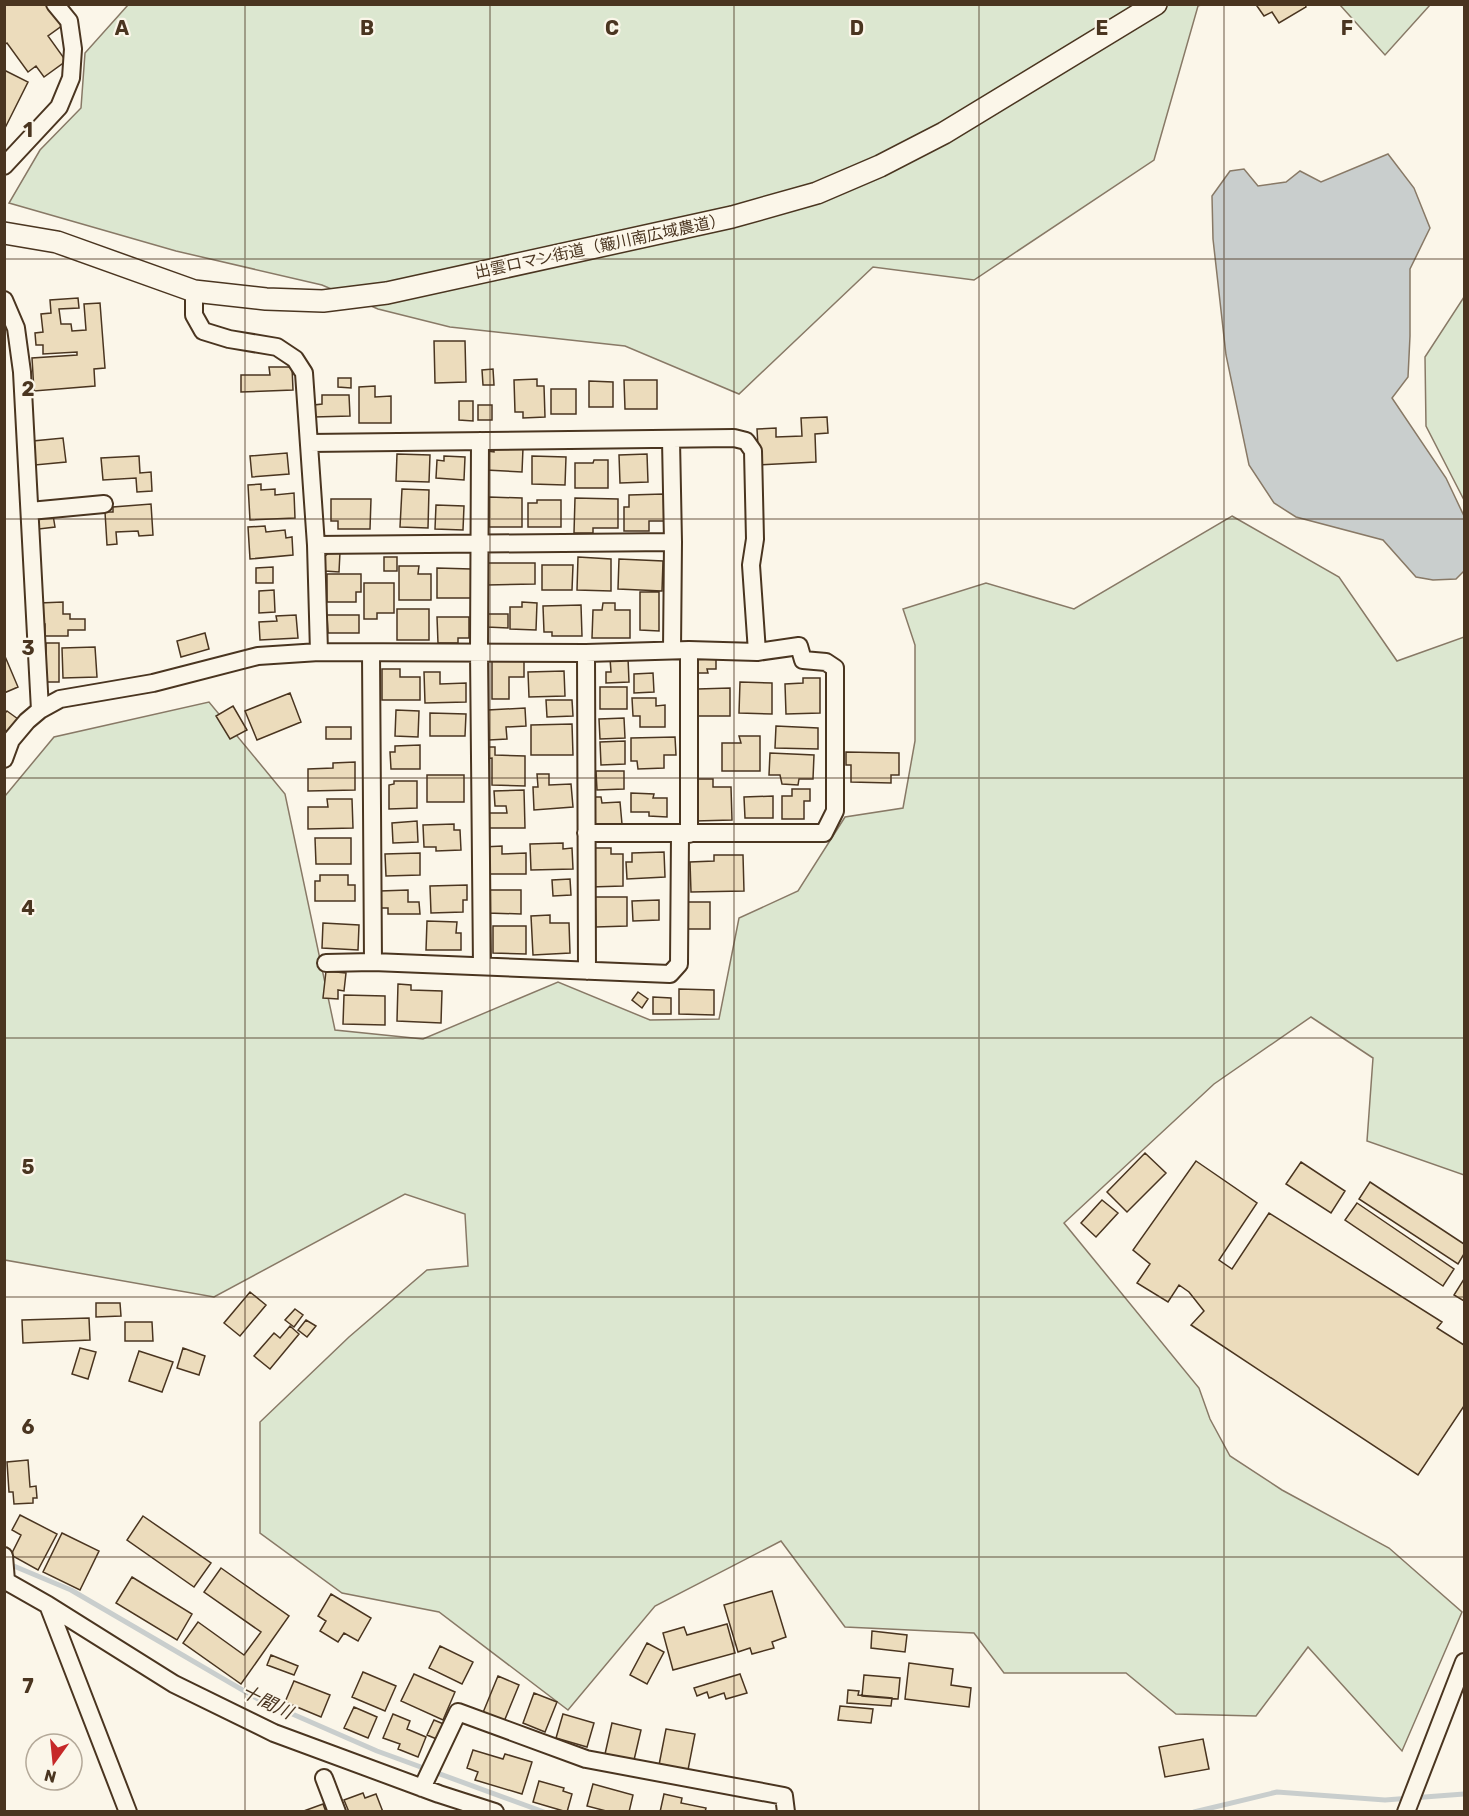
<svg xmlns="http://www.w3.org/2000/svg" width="1469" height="1816" viewBox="0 0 1469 1816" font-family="Rubik,'Noto Sans JP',sans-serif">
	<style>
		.green { fill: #dce7d0; stroke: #887966; stroke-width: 1.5 }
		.water { fill: #c9cecd; stroke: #887966; stroke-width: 1.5 }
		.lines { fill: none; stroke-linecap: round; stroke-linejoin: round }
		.stream { stroke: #c9cecd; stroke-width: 5 }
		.building { fill: #ecdcbc; stroke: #4a3520; stroke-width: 1.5 }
		.minor-casing { stroke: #4a3520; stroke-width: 20 }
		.tertiary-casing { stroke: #4a3520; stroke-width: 24 }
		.minor { stroke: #fbf6e9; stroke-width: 16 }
		.tertiary { stroke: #fbf6e9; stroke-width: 21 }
		.grid { fill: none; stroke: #4a3520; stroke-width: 1.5; stroke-opacity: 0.55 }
		.labels { text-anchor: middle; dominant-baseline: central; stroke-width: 4.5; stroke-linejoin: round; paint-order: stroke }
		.street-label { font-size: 16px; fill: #4a3520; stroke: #fbf6e9 }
		.water-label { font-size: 18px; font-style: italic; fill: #4a3520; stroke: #fbf6e9 }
		.grid-label { font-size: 20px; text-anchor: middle; font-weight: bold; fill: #4a3520; stroke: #fbf6e9; stroke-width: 4.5; stroke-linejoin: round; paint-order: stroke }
	</style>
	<rect width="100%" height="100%" fill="#fbf6e9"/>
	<path class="green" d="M128,5H1201L1198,6L1154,160L974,280L873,267L739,394L625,346L450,327L378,309L322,285L176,251L9,203L40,150L81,108L85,53Z
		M1340,5H1430L1385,55Z
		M1464,297V500L1426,426L1425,357Z
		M1232,516L1339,577L1397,661L1464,637V1175L1367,1141L1373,1058L1311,1017L1214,1084L1064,1223L1199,1388L1210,1419L1230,1456L1282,1490L1389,1548L1462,1612L1402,1751L1308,1647L1256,1716L1176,1714L1126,1673H1004L974,1633L845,1627L781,1541L655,1606L568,1710L439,1612L342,1593L260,1533V1422L349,1337L427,1270L468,1266L465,1214L405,1194L214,1297L5,1260V796L54,737L209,702L285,794L335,1030L423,1039L558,982L650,1020L719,1019L739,918L798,891L845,817L903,808L915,741V645L903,609L986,583L1074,609Z"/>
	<path class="water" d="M1388,154L1414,188L1430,228L1410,269V336L1408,377L1392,398L1446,478L1464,516V571L1456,579L1433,580L1416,577L1383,540L1296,517L1274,503L1249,465L1226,355L1213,239L1212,196L1230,171L1244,169L1258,186L1286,182L1300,171L1321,182Z"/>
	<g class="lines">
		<path class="stream" d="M9,1564L71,1590L258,1699L377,1751L544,1812
			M1194,1812L1277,1792L1385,1800L1464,1794"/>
	</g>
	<path class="building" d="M4,4H48L63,25L48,36L66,61L44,77L36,66L28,72L7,43L4,45Z
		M1259,4H1305L1306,7L1279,23L1272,12L1264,16L1257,6Z
		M4,70L28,82L4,130Z
		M78,298L79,308L59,309L61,324H71L72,331L86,330L84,304L100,303L105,368L94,369L95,386L34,391L32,358L77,355V352L43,354V345H36L35,333L43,332L41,314L51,313L50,300Z
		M434,341H465L466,382L435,383Z
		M269,367H292L293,390L241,392V375H270Z
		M493,369L494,385H483L482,370Z
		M338,378H351V388L338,387Z
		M537,379V386H544L545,417L523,418V412H515L514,380Z
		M624,380H657V409H625Z
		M589,381L613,382V407H589Z
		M375,386V397L391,396V423H359V387Z
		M551,389H576V414H551Z
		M322,395H349L350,416L314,417V405L322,404Z
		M459,401H473V421L459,420Z
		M478,405H492V420H478Z
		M827,417L828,433L815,434L816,462L759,465L757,429L776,428V437L802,436L801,418Z
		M63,438L66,462L35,465L33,441Z
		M494,447L523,448L522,472L486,470L487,451L494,452Z
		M287,453L289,474L252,477L250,456Z
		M397,454L430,455L429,482L396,481Z
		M647,454L648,482L620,483L619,455Z
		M139,456L140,473L151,472L152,491L137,492L136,478L103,480L101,458Z
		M444,456L465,457L464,480L436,478L437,460L444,461Z
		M532,456L566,457L565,485L532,484Z
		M594,460H608V488H575V463H593Z
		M261,484V490L275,489V495L294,493L295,518L250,520L248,485Z
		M402,489L429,490L428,528L400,527Z
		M664,494V521H649V531H624V507H629V495Z
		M489,497L522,498V527H489Z
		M575,498L618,499V528H593V533H574Z
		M331,499H371L370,529H338V521H331Z
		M537,500H561V527H528V503H537Z
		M151,504L153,535L139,536L138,531L116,532L117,544L107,545L105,512H113V507Z
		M436,505L464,506L463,530L435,529Z
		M53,515L55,527L39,529L37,517Z
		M265,526L266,532L285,530L286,538L292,537L293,555L250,559L248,527Z
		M330,552H340L339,572L325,571V556Z
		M384,557H397V571H384Z
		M578,557L611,559V591L577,590Z
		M619,559L663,561L662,591L618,589Z
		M487,563H535V584L487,585Z
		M542,565H573L572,590H542Z
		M399,566H419L418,574H431V600H399Z
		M273,567V583H256V568Z
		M437,568L471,569V598H437Z
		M327,574H361V592H356V602H327Z
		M364,583H394V613H377V619H364Z
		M274,590L275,612L259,613V591Z
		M640,592H659V631L640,630Z
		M63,602V614H70V619H85V630H68V636H45V624H39V603Z
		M522,602L537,603L536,630L510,629V607H522Z
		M603,603H615V610H630V638H592L593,610H602Z
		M581,605L582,636H552V632H544L543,606Z
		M397,609H429V640H397Z
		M487,614H508V628L487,627Z
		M296,615L298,638L260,640L259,622L277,621L276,616Z
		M327,615H359V633H328Z
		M437,617H469V638H458V643H438Z
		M205,633L209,649L181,657L177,641Z
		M46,643H59V682H46Z
		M95,647L97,677L63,678L62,648Z
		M4,654L18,687L4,693Z
		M716,655V669H707L708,673H693L692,656Z
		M492,657H524V677H509V699H492Z
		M610,658H628L629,682L606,683V672H611Z
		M382,669H400V677H420V700H382Z
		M564,671L565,696L529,697L528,672Z
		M424,672H440V684L466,683V702L425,703Z
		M653,673L654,692L634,693V674Z
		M803,678H820V713L786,714L785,684L803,683Z
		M740,682L772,683V714L739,713Z
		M600,687H627V709H600Z
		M730,688V716H698V689Z
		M290,693L301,722L257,740L245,711Z
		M632,698H656V706L665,705V727H640V716H633Z
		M546,700H572L573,716L547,717Z
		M233,706L247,730L230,739L216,716Z
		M525,708L526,726L506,727L507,739L489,740L488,710Z
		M396,710L419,711L418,737L395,736Z
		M7,711L18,719L4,735V714Z
		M430,713L466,714L465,736H430Z
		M624,718L625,738L600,739L599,719Z
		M572,724L573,755H531V725Z
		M776,726L818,728V749L775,748Z
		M326,727H351V739H326Z
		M739,736H760V771H722V743H741Z
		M675,737L676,755H664V768L638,769L637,761H631V738Z
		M625,741V764L601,765L600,742Z
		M420,745V769H391L390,752H395V746Z
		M483,747H495V755L525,756V786L492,785V758L483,759Z
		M846,752L899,753V775H891V783L851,782V765H846Z
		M770,753L814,755L813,779H799L798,785L782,784L780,775H769Z
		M355,762V790L308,791V769L333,768V763Z
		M596,771H624V789L597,790Z
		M537,774H549V785L571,784L573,807L534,810L533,787H538Z
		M427,775H464V802H427Z
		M694,779H713V787H731L732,820L695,821Z
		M394,781H417V808L389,809V785L394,784Z
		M792,789H810V801H804V819H782V796H792Z
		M524,790L525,828H484L483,813H507L506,806H495L494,791Z
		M631,793L654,794L653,798H667V817L649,816V812H631Z
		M773,796V818H745L744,797Z
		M589,797H601L602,803L620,802L622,824L591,825Z
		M327,799H352L353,828L308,829V807H328Z
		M417,821L418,842L393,843L392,823Z
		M454,824V830H460L461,850L436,851V847H424L423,825Z
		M315,838H351V864H316Z
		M563,843V849L572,848L573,869L531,870L530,844Z
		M502,846V854L526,853V874H490V862H483V847Z
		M590,848H611V854H623V886L590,887Z
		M664,852L665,877L627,879L626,862H632V853Z
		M420,853V875L386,876L385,854Z
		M714,855H743L744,891L691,892L690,862L714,861Z
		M320,875H348V885H355V901H315V881H320Z
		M570,879L571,895L553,896L552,880Z
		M467,885V900H463V912L431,913L430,886Z
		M408,890V902H419L420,914H388V908H380V891Z
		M488,890H521V914L487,913Z
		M595,897H627V926L596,927Z
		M659,900V920L633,921L632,901Z
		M687,902H710V929H687Z
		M550,915V923H569L570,953L533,955L531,916Z
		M427,921L457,922L456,933H461V950H426Z
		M323,923L359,925L358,950L322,948Z
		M493,926H526V954L493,953Z
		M326,971L346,973L344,991L338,990V999L323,998Z
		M398,984L411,985V990L442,991L441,1023L397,1021Z
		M679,989L714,990V1015L679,1014Z
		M638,992L648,999L642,1008L632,1000Z
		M344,995L385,996V1025L343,1024Z
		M653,997L671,998V1014H653Z
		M1145,1153L1166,1173L1127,1212L1107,1192Z
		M1196,1161L1257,1203L1219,1260L1232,1269L1269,1213L1442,1322L1437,1328L1464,1345V1406L1418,1475L1191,1325L1204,1311L1189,1292L1179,1285L1168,1302L1137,1283L1150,1264L1133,1250Z
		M1301,1162L1345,1191L1331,1213L1286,1184Z
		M1370,1182L1464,1244V1254L1458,1264L1359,1199Z
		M1102,1200L1118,1213L1096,1237L1081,1223Z
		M1357,1203L1454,1269L1443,1286L1345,1220Z
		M1464,1279V1301L1454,1295Z
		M250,1292L266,1305L240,1336L224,1323Z
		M96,1303H120L121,1316L96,1317Z
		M295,1309L303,1315L294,1327L285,1320Z
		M89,1318L90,1340L23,1343L22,1320Z
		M306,1320L316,1326L307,1337L298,1330Z
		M125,1322H152L153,1341H125Z
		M290,1326L299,1334L270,1369L254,1356L274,1333L280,1338Z
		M80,1348L96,1352L88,1379L72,1374Z
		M183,1348L205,1356L199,1375L177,1368Z
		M139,1351L173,1362L162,1392L129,1381Z
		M28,1460L30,1487L36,1486L37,1498H33V1503L14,1504L13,1492H9L7,1462Z
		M20,1515L57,1534L38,1570L11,1555L21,1535L12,1530Z
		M143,1516L211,1563L194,1587L127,1540Z
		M62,1533L99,1551L80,1590L43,1572Z
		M221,1568L289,1616L241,1684L183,1643L198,1622L244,1655L261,1632L204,1592Z
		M132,1577L192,1614L177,1640L116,1603Z
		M772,1591L786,1637L772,1642L774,1648L752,1654L750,1648L738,1652L724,1605Z
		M331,1594L371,1618L358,1641L344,1633L338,1642L320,1631L326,1621L318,1616Z
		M727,1624L735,1653L673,1670L663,1633L684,1627L687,1635Z
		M872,1631L907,1635L905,1652L871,1648Z
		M647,1643L664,1652L647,1684L630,1675Z
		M440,1646L473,1662L462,1684L429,1668Z
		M271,1655L298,1666L294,1675L267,1665Z
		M909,1663L953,1669L951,1685L971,1688L969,1707L905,1699Z
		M363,1672L396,1686L385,1711L352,1697Z
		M414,1674L455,1692L443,1720L401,1701Z
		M740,1674L747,1693L726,1699L724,1693L709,1698L707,1692L697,1696L694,1688Z
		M864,1675L900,1678L898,1699L862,1696Z
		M498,1676L519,1685L503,1724L482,1715Z
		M294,1681L330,1695L321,1717L285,1702Z
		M848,1690L859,1691L858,1695L892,1698L891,1706L847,1703Z
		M534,1693L557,1702L545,1732L523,1723Z
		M840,1706L873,1709L871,1723L838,1720Z
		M354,1707L377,1717L368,1738L344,1728Z
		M393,1714L410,1721L407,1729L426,1737L418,1757L398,1749L400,1744L383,1738Z
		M563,1714L594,1723L587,1747L556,1738Z
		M434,1720L446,1725L439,1740L427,1735Z
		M612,1723L641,1730L634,1760L605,1754Z
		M666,1729L695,1734L688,1770L659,1765Z
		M1203,1739L1209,1769L1165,1777L1159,1747Z
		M473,1750L503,1759L505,1754L532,1762L522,1794L475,1780L478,1772L467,1768Z
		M539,1781L564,1788L563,1791L572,1794L567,1812L533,1802Z
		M593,1784L633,1795L629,1812H610L587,1806Z
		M363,1793L365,1798L376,1794L383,1812H349L344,1800Z
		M664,1794L682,1798L681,1803L706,1808L705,1812H660Z
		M323,1804L326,1812H301Z"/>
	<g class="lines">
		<defs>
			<path id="minor" d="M4,166L59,107L71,78L73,49L69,21L55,4
				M194,291V315L203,331L229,339L277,347L295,359L304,373L316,545L319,652
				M4,300L16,328L22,372L40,710
				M671,440L673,542L672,650
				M480,441L479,652L482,966
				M309,443L734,438L746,441L753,451L755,539L751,565L757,652
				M30,511L104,504
				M316,545L673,542
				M371,653L373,962
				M586,653L587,971
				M4,759L11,740L27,721L40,710L60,699L153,683L258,656L319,652L586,653L689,650L757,652L799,646L803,660L826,662L835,668V811L824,833H586
				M689,834V650
				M326,963L373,962L670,974L679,964L680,834
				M4,1556L6,1581
				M4,1580L48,1605L174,1684L274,1733L439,1794L495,1812
				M48,1605L128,1812
				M324,1778L337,1812
				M422,1788L458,1712L586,1759L784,1796L786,1812
				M1406,1812L1464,1662"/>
			<path id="tertiary" d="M4,233L57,242L194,291L266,299L323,301L387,293L732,217L817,193L880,166L944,133L1156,4"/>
		</defs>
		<use href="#minor" class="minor-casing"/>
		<use href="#tertiary" class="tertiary-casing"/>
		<use href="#minor" class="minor"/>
		<use href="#tertiary" class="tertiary"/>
	</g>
	<path class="grid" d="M245,4V1812M490,4V1812M734,4V1812M979,4V1812M1224,4V1812M4,259H1464M4,519H1464M4,778H1464M4,1038H1464M4,1297H1464M4,1557H1464"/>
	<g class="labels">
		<g class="street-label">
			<text transform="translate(600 246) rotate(-12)">出雲ロマン街道（簸川南広域農道）</text>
		</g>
		<g class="water-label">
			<text transform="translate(267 1702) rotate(26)">十間川</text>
		</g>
	</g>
	<g class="grid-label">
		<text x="122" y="35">A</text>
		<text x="367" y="35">B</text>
		<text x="612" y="35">C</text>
		<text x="857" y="35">D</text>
		<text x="1102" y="35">E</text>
		<text x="1347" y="35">F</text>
		<text x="28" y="137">1</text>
		<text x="28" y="396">2</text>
		<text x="28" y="655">3</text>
		<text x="28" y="915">4</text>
		<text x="28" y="1174">5</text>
		<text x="28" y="1434">6</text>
		<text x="28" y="1693">7</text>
	</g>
	<rect width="1469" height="1816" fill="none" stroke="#4a3520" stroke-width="12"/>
	<g transform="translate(54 1762) rotate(195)"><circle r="28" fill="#fbf6e9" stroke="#b4a999" stroke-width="1.5"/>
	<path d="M0-4.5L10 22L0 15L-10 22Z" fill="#c62828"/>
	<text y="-9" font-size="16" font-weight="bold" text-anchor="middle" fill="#4a3520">N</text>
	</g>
</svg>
